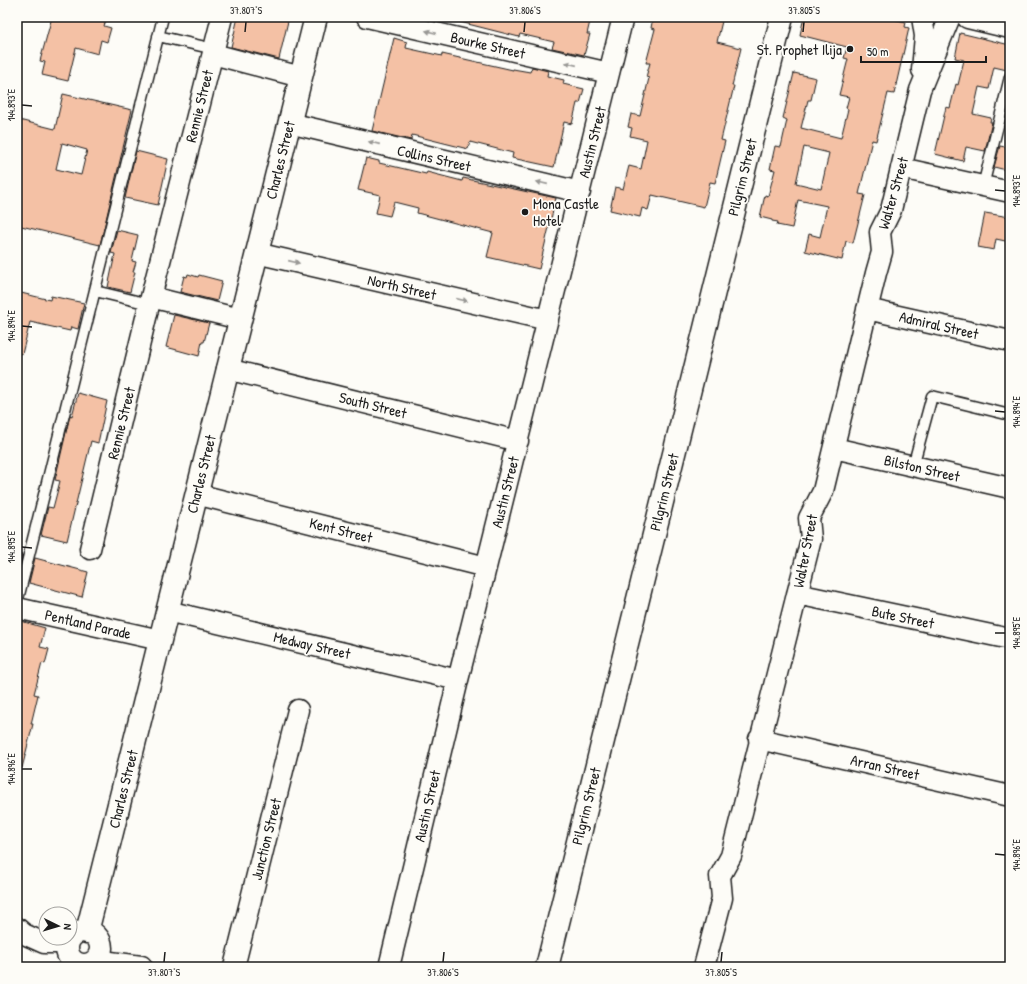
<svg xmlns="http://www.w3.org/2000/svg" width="1027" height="984" viewBox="0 0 1027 984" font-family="'Patrick Hand',sans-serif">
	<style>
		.building { fill: #f4c1a5; stroke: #1c1c1c; fill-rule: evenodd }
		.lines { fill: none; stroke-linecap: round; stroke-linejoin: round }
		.service-casing { stroke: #1c1c1c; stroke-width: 13 }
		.minor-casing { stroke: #1c1c1c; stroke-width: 23 }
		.tertiary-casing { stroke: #1c1c1c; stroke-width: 25 }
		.service { stroke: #fdfcf7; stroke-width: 10 }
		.minor { stroke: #fdfcf7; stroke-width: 20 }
		.tertiary { stroke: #fdfcf7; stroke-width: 22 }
		.oneway { fill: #989794 }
		.ticks { fill: none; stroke: #1c1c1c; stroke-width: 1.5 }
		.poi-dot { fill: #1c1c1c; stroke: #fdfcf7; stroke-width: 1.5 }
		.labels { text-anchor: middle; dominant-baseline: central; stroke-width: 3.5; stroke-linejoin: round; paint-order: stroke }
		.street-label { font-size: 15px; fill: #1c1c1c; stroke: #fdfcf7 }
		.poi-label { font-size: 15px; fill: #1c1c1c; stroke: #fdfcf7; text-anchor: end }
		.neatline { fill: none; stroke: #1c1c1c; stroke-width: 1.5 }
		.ticks-label { font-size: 10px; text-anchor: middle; fill: #1c1c1c }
	</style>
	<rect width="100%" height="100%" fill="#fdfcf7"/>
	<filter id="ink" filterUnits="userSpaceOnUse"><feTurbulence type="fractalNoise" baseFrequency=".025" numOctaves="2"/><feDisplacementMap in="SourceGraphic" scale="8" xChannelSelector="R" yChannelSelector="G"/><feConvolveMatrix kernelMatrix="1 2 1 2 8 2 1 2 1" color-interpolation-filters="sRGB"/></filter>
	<g filter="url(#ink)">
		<path class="building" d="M52,17H107L104,26L111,28L107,42L101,40L98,54L76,48L68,81L42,75L45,62L40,61Z
			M238,17H289L279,59L231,47Z
			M460,17H591L587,34H590L584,55L552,48L554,42L520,34L519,37L460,22Z
			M653,17H723L717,42L741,48L732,86H734L721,140L725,141L715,183L710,182L704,207L652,195L648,210L642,208L640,217L610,210L615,187L623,189L629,166L641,169L647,140L630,136L632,128L628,127L631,114L640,116L649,78L646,77L650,63H646L655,29L651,28Z
			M804,17H884L906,22L905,27L909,28L894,94L888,93L876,141L872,140L859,194L865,195L853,243L846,241L842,260L805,251L809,234L820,237L827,206L798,200L792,228L777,225L778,222L772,221V220L760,217L765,195L768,196L775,170L770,169L775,146L781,147L787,120L783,118L794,73L816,78L811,100H808L801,128L841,138L848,109L846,108L849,97L839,95L848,59L844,58L847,47L800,35ZM804,147L829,153L821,189L796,183Z
			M960,33L1010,45V57L1007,70L994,67L989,89L979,87L973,114L991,118L990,122H992L985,151L966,147L963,161L935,154L946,107L950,108L956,84L958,85L964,60L955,58Z
			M394,38L407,42L406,48L442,56V54L513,70V69L530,72L532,67L548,71L547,76L564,80L563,84L584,89L580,103H577L572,124L564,122L554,167L512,158L513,153L470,142L468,149L412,135L411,140L372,131Z
			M63,94L132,110L100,245L17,225V127L19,120L55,129ZM62,143L87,150L81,175L56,169Z
			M1000,146L1010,148V171L994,167Z
			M136,151L168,159L158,205L125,198Z
			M366,158L379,161V163L426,174L427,172L462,181L463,178L556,198L539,269L487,257L493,233L417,213L418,208L394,202L390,216L376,213L380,195L358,190Z
			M985,213L1010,217V242L996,239L994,250L978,247Z
			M117,230L138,235L132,261L136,262L133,272H135L130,292L108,287L115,254L111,253Z
			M188,274L198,277L199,275L222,281L217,301L180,292L184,276L187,277Z
			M17,292L50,300L51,296L84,303L78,329L71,327L70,331L30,322L22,354L17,353Z
			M174,315L209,323L204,342H202L199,356L166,347Z
			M78,393L107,401L98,443L91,441L67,541L41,535L48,507L53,508L60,481L55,480L70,415L72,416Z
			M17,554L22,555L17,576Z
			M35,558L88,572L82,597L29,583Z
			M21,621L45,628L40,647L49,649L45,664L42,663L34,694L38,695L31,724H33L22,768H17V636Z"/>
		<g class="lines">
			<defs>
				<path id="service" d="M158,36L214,49
					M983,186L1010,77
					M95,291L149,304
					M913,466L932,396L1010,415
					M17,603L163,17"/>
				<path id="minor" d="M367,17L609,73
					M922,17L925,36L922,70
					M213,54L301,77
					M289,123L580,192
					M901,168L1010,192
					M256,253L548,320
					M151,297L240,319
					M867,309L1010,341
					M227,369L518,441
					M834,448L1010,488
					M196,494L486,567
					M90,549L151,297L222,17
					M797,594L1010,639
					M17,608L160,640
					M167,611L458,680
					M759,739L1010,796
					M17,928L24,934L44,943H68
					M234,967L298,710
					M389,967L458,680L623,17
					M704,967L722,898L720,876L731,856L811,539L809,518L823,491L876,273L882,252L880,232L891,210L920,90L950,17"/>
				<path id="tertiary" d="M968,17L1010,27
					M67 948a17 17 0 1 1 34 0a17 17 0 1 1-34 0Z
					M87,932L316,17
					M95,961L141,967
					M547,967L782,17"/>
			</defs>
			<use href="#service" class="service-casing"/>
			<use href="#minor" class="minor-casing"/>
			<use href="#tertiary" class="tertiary-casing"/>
			<use href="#service" class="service"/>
			<use href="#minor" class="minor"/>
			<use href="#tertiary" class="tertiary"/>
		</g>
		<defs><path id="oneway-solid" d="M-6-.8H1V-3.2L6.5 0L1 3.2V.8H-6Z"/></defs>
		<g class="oneway">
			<use href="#oneway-solid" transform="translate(431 32) rotate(-167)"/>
			<use href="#oneway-solid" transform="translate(571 64) rotate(-167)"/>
			<use href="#oneway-solid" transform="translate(374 143) rotate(-167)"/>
			<use href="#oneway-solid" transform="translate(542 183) rotate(-167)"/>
			<use href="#oneway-solid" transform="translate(294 262) rotate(13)"/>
			<use href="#oneway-solid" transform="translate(462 300) rotate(13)"/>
		</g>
	</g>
	<path class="ticks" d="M245,32L246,22M524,32L525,22M803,32L804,22M22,105L32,106M995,190L1005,191M22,326L32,327M995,411L1005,412M22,547L32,548M995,633H1005M22,769H32M995,854L1005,855M164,962L165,952M443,962L444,952M721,962L722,952"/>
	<g class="poi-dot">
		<circle cx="850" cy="49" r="4"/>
		<circle cx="525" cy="212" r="4"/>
	</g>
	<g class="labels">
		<g class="street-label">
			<text transform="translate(488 45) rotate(13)">Bourke Street</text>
			<text transform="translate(199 106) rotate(-76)">Rennie Street</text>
			<text transform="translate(592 142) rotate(-76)">Austin Street</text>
			<text transform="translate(434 158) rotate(13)">Collins Street</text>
			<text transform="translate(280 160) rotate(-76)">Charles Street</text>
			<text transform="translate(742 177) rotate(-76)">Pilgrim Street</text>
			<text transform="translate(893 193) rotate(-74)">Walter Street</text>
			<text transform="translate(402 287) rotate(13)">North Street</text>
			<text transform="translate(939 325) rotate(13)">Admiral Street</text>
			<text transform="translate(373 405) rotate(14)">South Street</text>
			<text transform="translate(121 423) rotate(-76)">Rennie Street</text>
			<text transform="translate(922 468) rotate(13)">Bilston Street</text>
			<text transform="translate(201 474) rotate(-76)">Charles Street</text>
			<text transform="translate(505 492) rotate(-76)">Austin Street</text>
			<text transform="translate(664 492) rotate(-76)">Pilgrim Street</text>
			<text transform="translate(341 530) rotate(14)">Kent Street</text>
			<text transform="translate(805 551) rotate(-79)">Walter Street</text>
			<text transform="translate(903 617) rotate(12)">Bute Street</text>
			<text transform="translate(88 624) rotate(13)">Pentland Parade</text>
			<text transform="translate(312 645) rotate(13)">Medway Street</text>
			<text transform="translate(885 767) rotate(13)">Arran Street</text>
			<text transform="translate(123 789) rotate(-76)">Charles Street</text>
			<text transform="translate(427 806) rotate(-77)">Austin Street</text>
			<text transform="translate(586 806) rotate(-76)">Pilgrim Street</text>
			<text transform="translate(266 839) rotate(-76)">Junction Street</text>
		</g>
		<g class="poi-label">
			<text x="842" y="49">St. Prophet Ilija</text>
			<text x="533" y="203" text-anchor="start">Mona Castle<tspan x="533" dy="17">Hotel</tspan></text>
		</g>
	</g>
	<rect width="1027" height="984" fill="none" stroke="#fdfcf7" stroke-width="44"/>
	<g transform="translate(58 926) rotate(95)"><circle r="19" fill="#fdfcf7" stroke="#a3a29f"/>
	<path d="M0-3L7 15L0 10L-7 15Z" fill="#1c1c1c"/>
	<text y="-6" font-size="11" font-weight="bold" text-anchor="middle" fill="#1c1c1c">N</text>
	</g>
	<path d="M861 56v6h125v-6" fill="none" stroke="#1c1c1c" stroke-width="2"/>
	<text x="867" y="56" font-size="12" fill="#1c1c1c" stroke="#fdfcf7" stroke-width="3" paint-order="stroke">50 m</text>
	<rect x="22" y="22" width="983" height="940" class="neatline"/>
	<g class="ticks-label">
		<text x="246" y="14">37.807°S</text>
		<text x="525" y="14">37.806°S</text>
		<text x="804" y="14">37.805°S</text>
		<text transform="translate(11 105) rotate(-90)" y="4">144.893°E</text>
		<text transform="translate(1016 191) rotate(-90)" y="4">144.893°E</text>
		<text transform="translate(11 326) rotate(-90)" y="4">144.894°E</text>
		<text transform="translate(1016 412) rotate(-90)" y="4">144.894°E</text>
		<text transform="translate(11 547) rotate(-90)" y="4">144.895°E</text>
		<text transform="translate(1016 633) rotate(-90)" y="4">144.895°E</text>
		<text transform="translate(11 769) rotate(-90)" y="4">144.896°E</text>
		<text transform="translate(1016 855) rotate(-90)" y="4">144.896°E</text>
		<text x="164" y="976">37.807°S</text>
		<text x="443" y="976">37.806°S</text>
		<text x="721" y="976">37.805°S</text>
	</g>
</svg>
